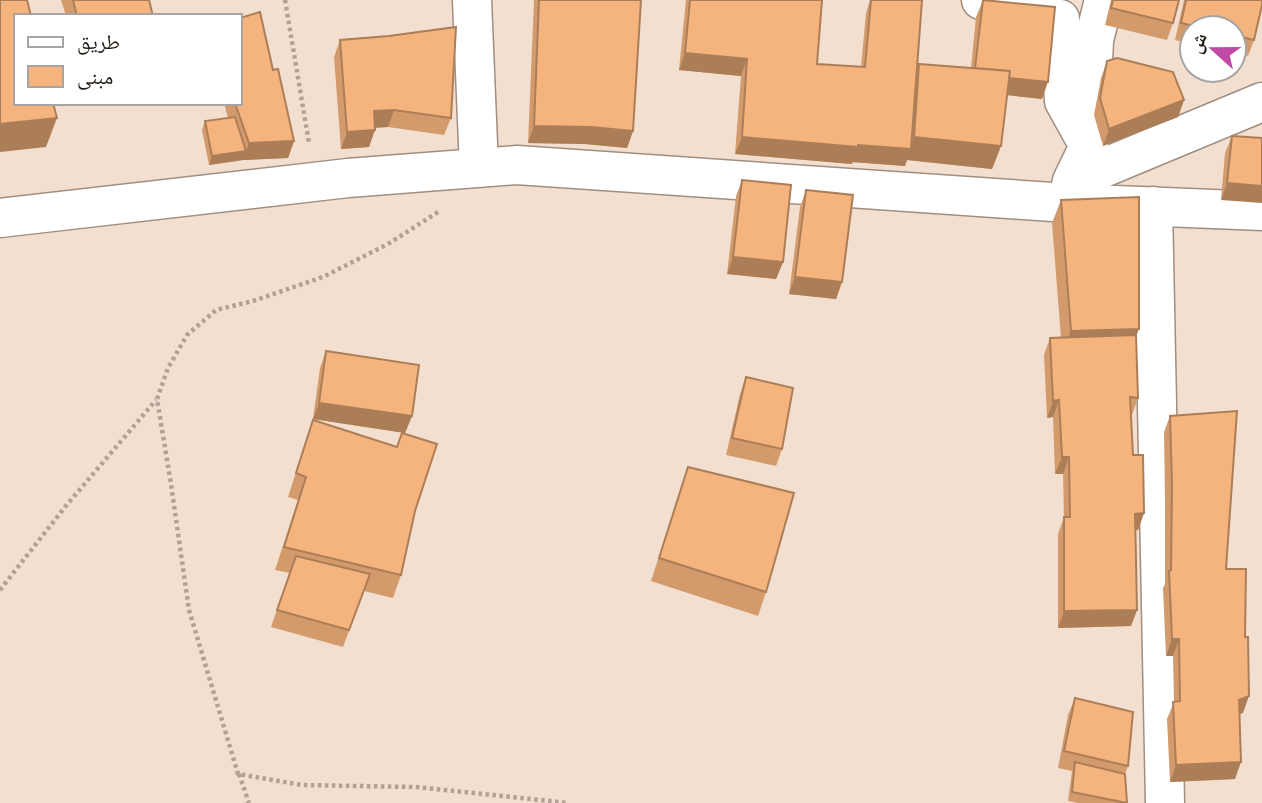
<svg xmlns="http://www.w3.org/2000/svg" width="1262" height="803" viewBox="0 0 1262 803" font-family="'Asap Condensed','Noto Naskh Arabic',sans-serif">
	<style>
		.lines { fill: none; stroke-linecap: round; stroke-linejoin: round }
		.minor-casing { stroke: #a08e80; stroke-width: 41 }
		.path { stroke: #b1a195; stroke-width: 4.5; stroke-dasharray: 3.5 3.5; stroke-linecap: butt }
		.minor { stroke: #fff; stroke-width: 38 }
		.wall { fill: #d39b6c }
		.shaded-wall { fill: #ac7e58 }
		.building { fill: #f5b47e; stroke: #ac7e58; stroke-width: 2 }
	</style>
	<rect width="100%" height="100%" fill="#f3dfd0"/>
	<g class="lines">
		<defs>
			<path id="minor" d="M472,0L479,168
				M981,0L997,5L1060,19L1064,101L1089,146
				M1072,181L1262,102
				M1067,203L1072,181L1089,146L1094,40L1104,0
				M1153,206L1165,803
				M0,218L348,178L517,165L1067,203L1262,211"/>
		</defs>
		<use href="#minor" class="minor-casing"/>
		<path class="path" d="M285,0L309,143
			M438,212L388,244L323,277L253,301L216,310L187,335L168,368L157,399L171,484L189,610L238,774L302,785L416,787L569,803
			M0,590L65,507L156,400
			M239,774L249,803"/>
		<use href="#minor" class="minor"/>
	</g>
	<path class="wall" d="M61,0H149L153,16H66Z
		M534,0H641L633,131L627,148L585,144L528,143Z
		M686,0H822L817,64L861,67L866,13L870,0H922L917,69L919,64L971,68L976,17L983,0L1042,99L1007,95L1001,146L992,169L907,160L905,166L852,162V164L735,154L741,76L679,70Z
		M1111,0H1179L1173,23L1167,40L1105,25Z
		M1184,0H1262L1254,40L1248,56L1234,53V28H1192V44L1175,40Z
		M340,40L451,118L444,135L388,127L375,128L369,147L341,149L334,57Z
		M1107,61L1184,100L1178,117L1103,146L1094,115L1101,78Z
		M273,70L294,141L288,158L243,160L209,165L202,130L205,121L228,118L224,103H240Z
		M1232,136L1262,138L1221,200L1225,153Z
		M742,180L783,262L776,279L727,274L736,196Z
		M806,190L842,282L836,299L789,294L800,207Z
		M1061,200L1136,335L1138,398L1132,415H1131L1133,455L1144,513L1138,530H1136L1137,610L1131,626L1058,628V534L1064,517L1063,474H1055L1053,417L1047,418L1044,355L1050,338H1061L1052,223Z
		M326,351L412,416L405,433L313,419L320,368Z
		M746,377L782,449L776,466L726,455L740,394Z
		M1170,416L1226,569L1243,713L1240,714L1235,779L1170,782L1167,719L1174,702L1173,656H1166L1163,588L1165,584V500L1164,432Z
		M313,420L415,511L401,575L393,598L364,591L343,647L271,627L290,573L275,570L298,500L288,497Z
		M688,467L766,592L758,616L651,581Z
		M1075,698L1128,766L1125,774L1127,803H1078L1068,801L1072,771L1058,768L1068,715Z"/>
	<path class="shaded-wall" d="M685,53L747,59L741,76L679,70Z
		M975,74L1048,82L1042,99L969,91Z
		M1184,100L1178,117L1103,146L1109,129Z
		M394,110L388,127L368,128L374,111Z
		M57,118L46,147L0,152V124Z
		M534,126L591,127L633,131L627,148L585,144L528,143Z
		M375,130L369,147L341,149L347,132Z
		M742,137L858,147L852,164L735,154Z
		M914,137L1001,146L992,169L907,160L905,166L852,162L858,145L909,149Z
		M294,141L288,158L243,160L209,165L212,156L246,151L249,143Z
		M1227,183L1262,186V203L1221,200Z
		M733,257L783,262L776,279L727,274Z
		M795,277L842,282L836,299L789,294Z
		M1139,329L1130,352L1062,354L1071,331Z
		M1059,400L1053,417L1047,418L1053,401Z
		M319,403L412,416L405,433L313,419Z
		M1062,457H1069L1063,474H1055Z
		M1144,513L1138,530L1129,531L1135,514Z
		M1137,610L1131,626L1058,628L1064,611Z
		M1172,639H1179L1173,656H1166Z
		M1249,696L1243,713L1233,716L1239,700Z
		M1241,762L1235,779L1170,782L1176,765Z"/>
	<path class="building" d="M0,0H27L31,16H16V103H53L57,118L0,124Z
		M73,0H149L153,16H77Z
		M539,0H641L633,131L591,127L534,126Z
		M690,0H822L817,64L865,67L871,0H922L911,149L858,145V147L742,137L747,59L685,53Z
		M983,0L1055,7L1048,82L1009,78L1010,71L975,68Z
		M1113,0H1179L1173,23L1111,8Z
		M1186,0H1262V5L1254,40L1234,35V28H1203L1181,23Z
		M260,12L273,70L278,69L294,141L249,143L235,103H240V18Z
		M456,27L451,118L394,110L374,111L375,130L347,132L340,40L389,36Z
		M1117,58L1173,72L1184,100L1109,129L1100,98L1107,61Z
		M919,64L1010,71L1001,146L914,137Z
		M235,117L246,151L212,156L205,121Z
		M1232,136L1262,138V186L1227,183Z
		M742,180L791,185L783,262L733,257Z
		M806,190L853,195L842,282L795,277Z
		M1139,197V329L1071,331L1061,200Z
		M1136,335L1138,398L1130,397L1133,455H1143L1144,513L1135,514L1137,610L1064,611V517H1070L1069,457H1062L1059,400L1053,401L1050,338Z
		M326,351L419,365L412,416L319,403Z
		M746,377L793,388L782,449L732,438Z
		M1237,411L1226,569H1246L1245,637H1248L1249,696L1239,700L1241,762L1176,765L1173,702L1180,701L1179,639H1172L1169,571L1171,570L1172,484L1170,416Z
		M313,420L397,447L402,433L437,444L415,511L401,575L284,547L306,477L296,473Z
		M688,467L794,493L766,592L659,558Z
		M296,556L370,574L349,630L277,610Z
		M1075,698L1133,712L1128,766L1064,751Z
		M1075,762L1125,774L1127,803L1072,792Z"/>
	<rect x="14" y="14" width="228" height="91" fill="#ffffff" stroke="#a7a4a2" stroke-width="2"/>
	<rect x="28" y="37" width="35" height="10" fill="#ffffff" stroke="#a7a4a2" stroke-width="2"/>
	<text x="77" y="49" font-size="21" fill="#231c16">طريق</text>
	<rect x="28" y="66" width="35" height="21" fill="#f5b47e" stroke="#a7a4a2" stroke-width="2"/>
	<text x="77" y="84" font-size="21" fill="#231c16">مبنى</text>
	<g transform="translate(1213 49) rotate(291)"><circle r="33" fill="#ffffff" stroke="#a7a4a2" stroke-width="2"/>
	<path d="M0-5L12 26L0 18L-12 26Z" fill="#bf4ba4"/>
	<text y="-10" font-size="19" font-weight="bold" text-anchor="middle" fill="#231c16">ش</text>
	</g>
</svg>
